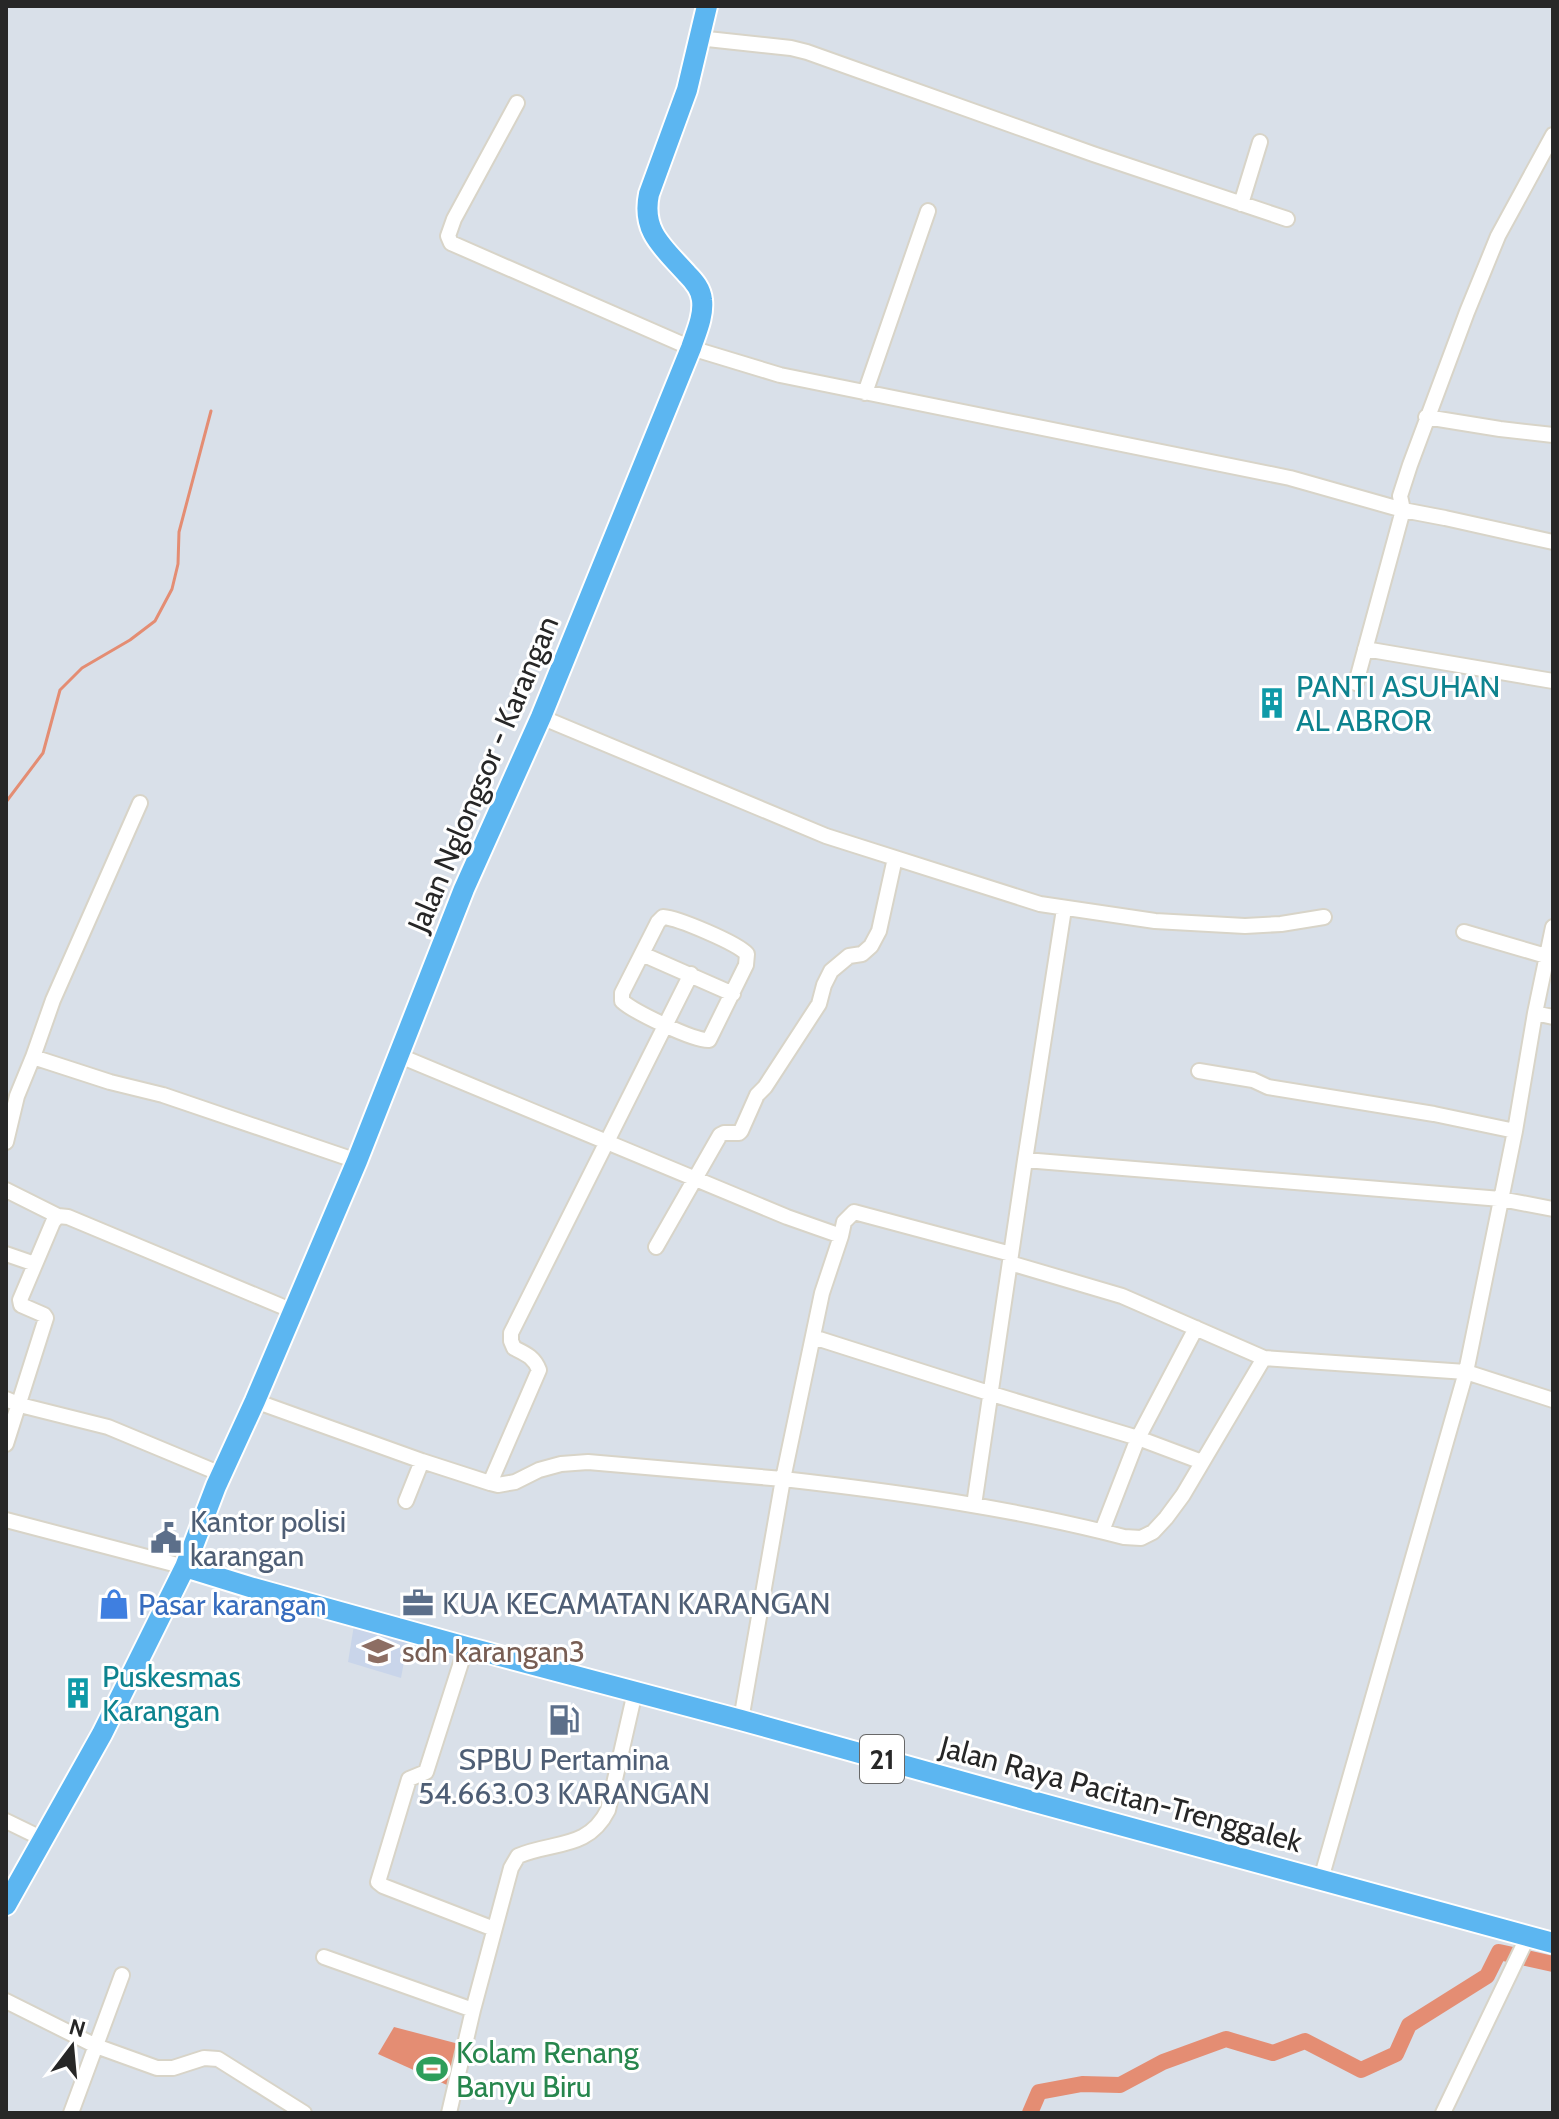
<svg xmlns="http://www.w3.org/2000/svg" width="1559" height="2119" viewBox="0 0 1559 2119" font-family="Cabin,sans-serif">
	<style>
		.education { fill: #c9d5ea }
		.water { fill: #e48d73 }
		.lines { fill: none; stroke-linecap: round; stroke-linejoin: round }
		.stream { stroke: #e48d73; stroke-width: 3 }
		.river { stroke: #e48d73; stroke-width: 16 }
		.minor-casing { stroke: #d8d4c8; stroke-width: 18 }
		.highway-casing { stroke: #fff; stroke-width: 24 }
		.minor { stroke: #fff; stroke-width: 14 }
		.highway { stroke: #5cb6f1; stroke-width: 20 }
		.labels { text-anchor: middle; dominant-baseline: central; stroke-width: 6; stroke-linejoin: round; paint-order: stroke }
		.shield { fill: #fff; stroke: #686868; stroke-width: 2 }
		.shield-label { font-size: 28px; font-weight: bold; fill: #272727 }
		.culture-label { font-size: 30px; fill: #0d838f; stroke: #fff; text-anchor: start }
		.street-label { font-size: 30px; fill: #272727; stroke: #fff }
		.service-label { font-size: 30px; fill: #4e5e75; stroke: #fff; text-anchor: start }
		.shop-label { font-size: 30px; fill: #366cbe; stroke: #fff; text-anchor: start }
		.education-label { font-size: 30px; fill: #785e54; stroke: #fff; text-anchor: start }
		.leisure-label { font-size: 30px; fill: #27864d; stroke: #fff; text-anchor: start }
	</style>
	<rect width="100%" height="100%" fill="#d9e0e9"/>
	<path class="education" d="M354,1625L408,1640L401,1678L348,1662Z"/>
	<path class="water" d="M394,2027L459,2044L447,2085L378,2054Z"/>
	<g class="lines">
		<path class="stream" d="M6,802L43,753L60,690L82,668L130,640L155,621L172,589L178,564L179,532L211,411"/>
		<path class="river" d="M1030,2113L1039,2092L1082,2084L1120,2085L1163,2062L1226,2039L1273,2053L1305,2041L1361,2070L1396,2054L1409,2025L1487,1976L1499,1952L1553,1964"/>
		<defs>
			<path id="minor" d="M698,38L791,48L807,52L1093,154L1287,219
				M517,103L454,219L448,236L451,243L691,348L780,375L1290,478L1403,510L1445,518L1553,542
				M1241,204L1260,142
				M865,393L928,211
				M1426,417L1500,429L1553,435
				M1365,649L1553,681
				M1356,683L1403,510L1400,496L1410,465L1467,312L1498,236L1553,135
				M541,717L826,836L1040,904L1155,921L1245,926L1281,924L1324,917
				M140,803L53,1000L33,1057L110,1082L163,1095L357,1161
				M663,917C678,918 737,943 747,954L746,965L709,1040C694,1041 634,1012 622,1001V993L658,922Z
				M1464,932L1546,956
				M642,954L733,994
				M1535,1013L1553,1017
				M1199,1071L1253,1080L1268,1087L1434,1114L1515,1131
				M6,1142L17,1096L33,1057
				M1025,1160L1501,1199L1553,1209
				M6,1190L58,1216
				M841,1236L844,1222L854,1212L1011,1254
				M656,1247L720,1135L724,1133H739L741,1131L757,1095L765,1087L819,1004L824,985L831,971L849,956L862,954L871,946L879,931L895,858
				M6,1254L35,1264
				M1010,1263L1122,1296L1264,1358
				M1196,1328L1138,1438L1202,1462
				M813,1337L992,1394L1138,1438L1102,1531
				M6,1399L20,1405L108,1427L221,1474
				M255,1401L422,1461L490,1483L498,1485L515,1482L539,1470L561,1464L588,1462L783,1479L822,1293L841,1236L787,1217L400,1056
				M6,1444L46,1318L44,1315L21,1305L20,1300L53,1222L58,1216L68,1217L293,1311
				M490,1483L539,1370C534,1357 526,1354 514,1348L511,1341V1333L691,974
				M406,1501L422,1461
				M974,1505L1025,1160L1064,909
				M6,1520L185,1567
				M466,1647L426,1772L409,1779L378,1882L383,1886L494,1929
				M741,1720L783,1479C898,1492 1012,1508 1124,1537L1141,1538L1153,1532L1166,1518L1183,1495L1264,1358L1466,1372L1515,1131L1535,1013L1553,927
				M6,1821L43,1839
				M1321,1879L1466,1372L1553,1400
				M324,1957L473,2010
				M6,2001L96,2046L157,2068H173L204,2058L218,2059L304,2113
				M71,2113L122,1975
				M449,2113L473,2010L511,1868L518,1856C553,1841 588,1850 608,1810L635,1692
				M1443,2113L1528,1936"/>
			<path id="highway" d="M185,1567L253,1588L466,1647L741,1720L1021,1798L1553,1943
				M6,1905L102,1734L185,1567L216,1486L255,1401L357,1161L464,889L541,717L691,348C696,333 704,316 702,300C701,289 694,281 687,274C664,248 641,232 649,194L687,90L707,6"/>
		</defs>
		<use href="#minor" class="minor-casing"/>
		<use href="#highway" class="highway-casing"/>
		<use href="#minor" class="minor"/>
		<use href="#highway" class="highway"/>
	</g>
	<defs>
		<symbol id="building-bare" viewBox="-9 -9 18 18"><path d="M-4-6H4V6H1V3H-1V6H-4ZM-2.5-4.3h1.7v1.8h-1.7ZM.8-4.3h1.7v1.8H.8ZM-2.5-1h1.7V.8h-1.7ZM.8-1h1.7V.8H.8Z" fill="#0f9aa8" stroke="#fff" stroke-width="2.5" paint-order="stroke"/></symbol>
		<symbol id="civic-bare" viewBox="-9 -9 18 18"><path d="M-.6-6.5H3V-4.5H.6V-3L4-1V1h2V6H-6V1h2V-1L-.6-3ZM-1.2 2.5V6h2.4V2.5Z" fill="#5c6f8a" stroke="#fff" stroke-width="2.5" paint-order="stroke"/></symbol>
		<symbol id="office-bare" viewBox="-9 -9 18 18"><path d="M-6-3h4V-5.5h4V-3h4V5H-6ZM-1-4.5V-3h2v-1.5ZM-6 0V1H6V0Z" fill="#5c6f8a" stroke="#fff" stroke-width="2.5" paint-order="stroke"/></symbol>
		<symbol id="shop-bare" viewBox="-9 -9 18 18"><path d="M-5-2.5h2.3a2.7 3.5 0 0 1 5.4 0H5L5.5 6h-11ZM-1.5-2.5h3a1.5 2.3 0 0 0-3 0Z" fill="#3f7fe0" stroke="#fff" stroke-width="2.5" paint-order="stroke"/></symbol>
		<symbol id="school-bare" viewBox="-9 -9 18 18"><path d="M0-5L7-2L0 1L-7-2ZM-4 1L0 2.5L4 1V4Q0 6-4 4Z" fill="#8d6e63" stroke="#fff" stroke-width="2.5" paint-order="stroke"/></symbol>
		<symbol id="fuel-bare" viewBox="-9 -9 18 18"><path d="M-5.5-6h7V0h2V4h1.3V-2.5L3-4.5l.8-.8L6-3V5H2.5V1h-1V6h-7ZM-4.2-4.7v3.2H.2V-4.7Z" fill="#5c6f8a" stroke="#fff" stroke-width="2.5" paint-order="stroke"/></symbol>
		<symbol id="stadium-bare" viewBox="-9 -9 18 18"><path d="M0-5a6.5 5 0 1 0 0 10a6.5 5 0 1 0 0-10ZM-3.5-1.8h7v3.6h-7Z" fill="#2e9e5b" stroke="#fff" stroke-width="2.5" paint-order="stroke"/></symbol>
	</defs>
	<g fill-rule="evenodd">
		<use href="#building-bare" x="1250" y="681" width="44" height="44"/>
		<use href="#civic-bare" x="144" y="1516" width="44" height="44"/>
		<use href="#office-bare" x="396" y="1581" width="44" height="44"/>
		<use href="#shop-bare" x="92" y="1582" width="44" height="44"/>
		<use href="#school-bare" x="356" y="1629" width="44" height="44"/>
		<use href="#building-bare" x="56" y="1671" width="44" height="44"/>
		<use href="#fuel-bare" x="542" y="1698" width="44" height="44"/>
		<use href="#stadium-bare" x="410" y="2047" width="44" height="44"/>
	</g>
	<g class="labels">
		<rect class="shield" x="860" y="1735" width="44" height="48" rx="6"/>
		<g class="shield-label">
			<text x="882" y="1759">21</text>
		</g>
		<g class="culture-label">
			<text x="1296" y="686">PANTI ASUHAN<tspan x="1296" dy="34">AL ABROR</tspan></text>
			<text x="102" y="1676">Puskesmas<tspan x="102" dy="34">Karangan</tspan></text>
		</g>
		<g class="street-label">
			<text transform="translate(483 774) rotate(-67)">Jalan Nglongsor - Karangan</text>
			<text transform="translate(1121 1794) rotate(15)">Jalan Raya Pacitan-Trenggalek</text>
		</g>
		<g class="service-label">
			<text x="190" y="1521">Kantor polisi<tspan x="190" dy="34">karangan</tspan></text>
			<text x="442" y="1603">KUA KECAMATAN KARANGAN</text>
			<text x="564" y="1759" text-anchor="middle">SPBU Pertamina<tspan x="564" dy="34">54.663.03 KARANGAN</tspan></text>
		</g>
		<g class="shop-label">
			<text x="138" y="1604">Pasar karangan</text>
		</g>
		<g class="education-label">
			<text x="402" y="1651">sdn karangan3</text>
		</g>
		<g class="leisure-label">
			<text x="456" y="2052">Kolam Renang<tspan x="456" dy="34">Banyu Biru</tspan></text>
		</g>
	</g>
	<rect width="1559" height="2119" fill="none" stroke="#272727" stroke-width="16"/>
	<g transform="translate(72 2047) rotate(16)" stroke="#ffffff" stroke-width="6" paint-order="stroke">
	<path d="M0-6L14 30L0 20L-14 30Z" fill="#272727"/>
	<text y="-12" font-size="22" font-weight="bold" text-anchor="middle" fill="#272727">N</text>
	</g>
</svg>
